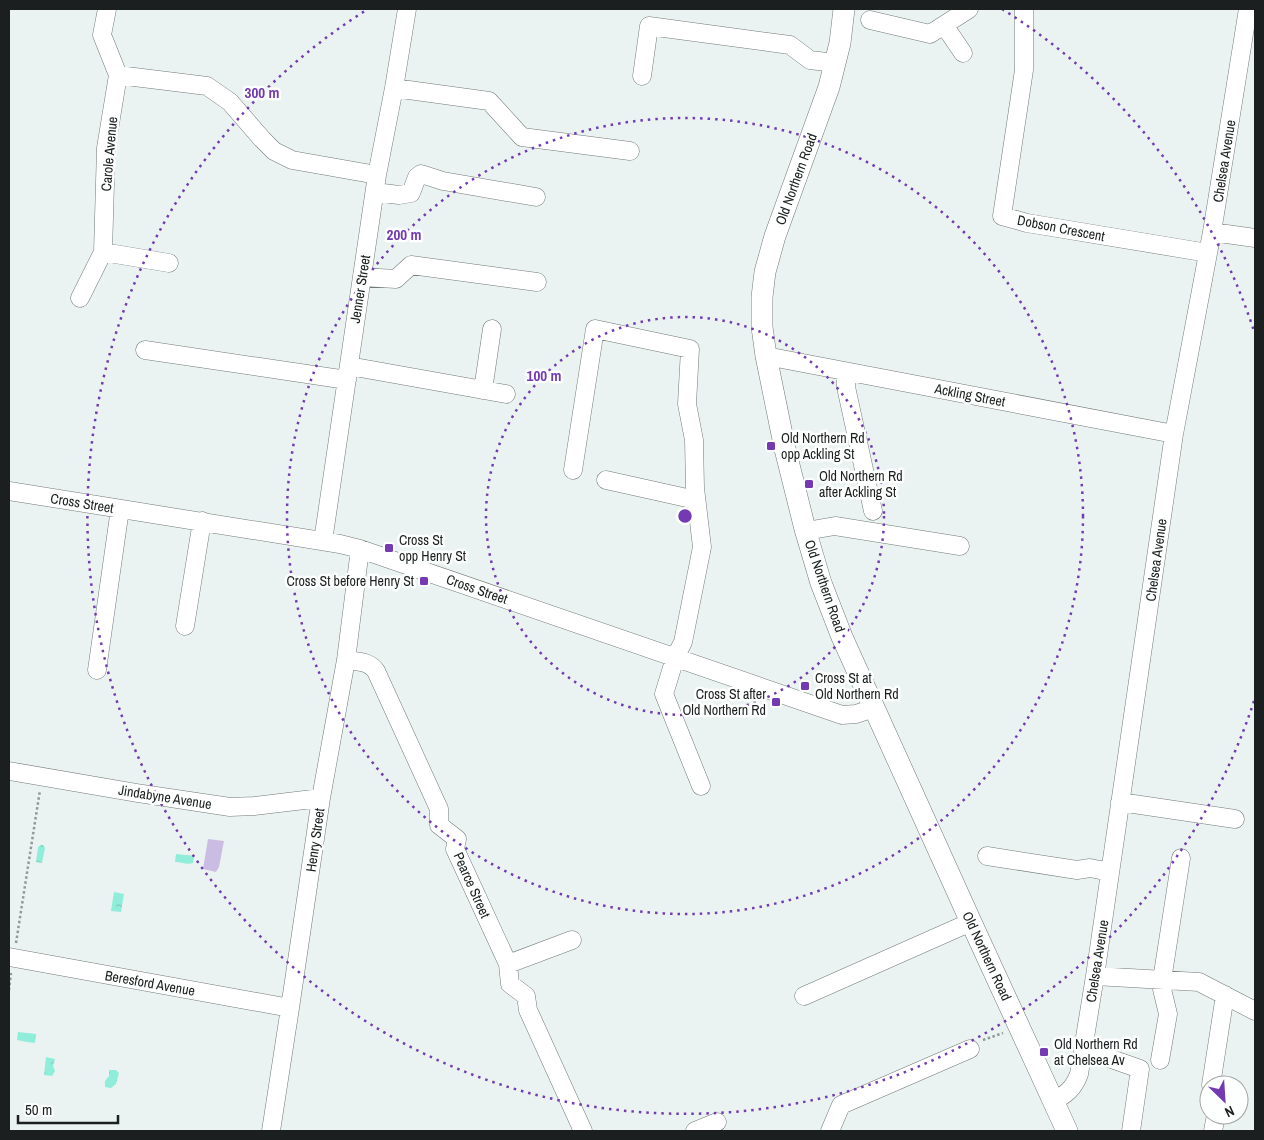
<svg xmlns="http://www.w3.org/2000/svg" width="1264" height="1140" viewBox="0 0 1264 1140" font-family="'Archivo Narrow',sans-serif">
	<style>
		.grass { fill: #cbbce4 }
		.water { fill: url(#water-ripples) }
		.lines { fill: none; stroke-linecap: round; stroke-linejoin: round }
		.minor-casing { stroke: #727a78; stroke-width: 19 }
		.major-casing { stroke: #727a78; stroke-width: 22 }
		.path { stroke: #929897; stroke-width: 2.5; stroke-dasharray: 2.5 2.5; stroke-linecap: butt }
		.minor { stroke: #fff; stroke-width: 18 }
		.major { stroke: #fff; stroke-width: 21 }
		.ring { fill: none; stroke: #733ab1; stroke-width: 2.5; stroke-dasharray: 2.5 5 }
		.poi-dot { fill: #733ab1; stroke: #fdfffe; stroke-width: 2 }
		.labels { text-anchor: middle; dominant-baseline: central; stroke-width: 5; stroke-linejoin: round; paint-order: stroke }
		.street-label { font-size: 14px; fill: #1c1f1f; stroke: #fdfffe }
		.poi-label { font-size: 14px; fill: #1c1f1f; stroke: #fdfffe; text-anchor: start }
		.centre { fill: #733ab1; stroke: #fdfffe; stroke-width: 2.5 }
		.ring-label { font-size: 15px; text-anchor: middle; font-weight: bold; fill: #733ab1; stroke: #fdfffe; stroke-width: 5; stroke-linejoin: round; paint-order: stroke }
	</style>
	<defs>
		<pattern id="water-ripples" width="26" height="14" patternUnits="userSpaceOnUse" patternTransform="scale(1.25)"><rect width="26" height="14" fill="#8fedd9"/><path d="M2 4q2-2 4 0t4 0M15 11q2-2 4 0t4 0" fill="none" stroke="#7bcbba"/></pattern>
	</defs>
	<rect width="100%" height="100%" fill="#eaf3f1"/>
	<path class="grass" d="M208,839L224,841L219,867L216,872L203,869Z"/>
	<path class="water" d="M41,845H43L45,848L42,863L36,862L38,847Z
		M176,854L194,856L193,863C187,865 181,862 175,862Z
		M114,892L124,894L121,912L111,911Z
		M18,1032L36,1034L35,1043L27,1042L17,1040Z
		M46,1057L55,1059L53,1066L55,1071L52,1076L44,1075Z
		M109,1070H116L119,1073L116,1084L111,1088L105,1087V1081L109,1076Z"/>
	<g class="lines">
		<defs>
			<path id="minor" d="M1024,9V70L1002,216L1027,223L1208,253
				M870,20L930,34L969,9
				M944,25L963,53
				M118,75L207,86L230,102L262,139L274,151L292,160L377,175
				M642,76L649,26L790,45L810,60L835,63
				M394,88L489,101L522,137L630,151
				M375,192L399,195L411,193L417,177L421,174L443,181L536,197
				M1212,232L1255,238
				M103,252L169,263
				M362,277L396,279L411,265L537,282
				M80,298L103,252L106,148L118,75L102,35L107,9
				M145,350L347,380
				M766,356L1174,434
				M349,366L506,394
				M846,372V387L873,511
				M483,390L492,329
				M573,470L595,329L690,349L687,404L694,440L695,488L702,547L683,642L675,658L664,694L701,786
				M606,480L696,500
				M9,491L340,544L360,549L842,715L856,714L874,708
				M806,531L835,526L960,546
				M323,541L377,175L394,88L407,9
				M185,626L202,521
				M346,660C359,662 369,661 376,671L439,809V825L457,839L455,849L508,964L510,984L526,996L528,1010L583,1131
				M97,670L120,509
				M9,771L137,793L230,807L254,806L321,798
				M1120,802L1235,819
				M987,856L1077,870L1090,868L1110,872
				M9,957L290,1008
				M508,964L572,940
				M1095,976L1199,982L1255,1011
				M804,996L971,922
				M1083,1049L1140,1069L1131,1131
				M1160,1060L1168,1014L1162,989V980L1181,858
				M1211,1085L1225,995
				M1053,1101C1066,1095 1074,1088 1079,1074L1095,976L1174,434L1212,232L1248,9
				M271,1131L290,1008L321,798L346,660L360,549
				M695,1131L717,1122
				M830,1131L841,1105L970,1049
				M1213,1131L1216,1115"/>
			<path id="major" d="M844,9L840,43L829,87L775,236L765,272L762,297V327L766,356L785,449L805,529L821,583L842,637L971,922L1067,1131"/>
		</defs>
		<use href="#minor" class="minor-casing"/>
		<use href="#major" class="major-casing"/>
		<path class="path" d="M16,943L40,790
			M9,990L11,973
			M983,1040L1003,1033"/>
		<use href="#minor" class="minor"/>
		<use href="#major" class="major"/>
	</g>
	<g class="ring">
		<circle cx="685" cy="516" r="199"/>
		<circle cx="685" cy="516" r="398"/>
		<path d="M1254 701A598 598 0 1 1 368 9M1002 9A598 598 0 0 1 1254 331"/>
	</g>
	<g class="poi-dot">
		<rect x="766" y="441" width="10" height="10" rx="2.5"/>
		<rect x="804" y="479" width="10" height="10" rx="2.5"/>
		<rect x="384" y="543" width="10" height="10" rx="2.5"/>
		<rect x="419" y="576" width="10" height="10" rx="2.5"/>
		<rect x="800" y="681" width="10" height="10" rx="2.5"/>
		<rect x="771" y="697" width="10" height="10" rx="2.5"/>
		<rect x="1039" y="1047" width="10" height="10" rx="2.5"/>
	</g>
	<g class="labels">
		<g class="street-label">
			<text transform="translate(109 154) rotate(-85)">Carole Avenue</text>
			<text transform="translate(1224 161) rotate(-81)">Chelsea Avenue</text>
			<text transform="translate(796 179) rotate(-70)">Old Northern Road</text>
			<text transform="translate(1061 228) rotate(11)">Dobson Crescent</text>
			<text transform="translate(360 289) rotate(-81)">Jenner Street</text>
			<text transform="translate(970 395) rotate(11)">Ackling Street</text>
			<text transform="translate(82 503) rotate(9)">Cross Street</text>
			<text transform="translate(1156 560) rotate(-82)">Chelsea Avenue</text>
			<text transform="translate(825 586) rotate(71)">Old Northern Road</text>
			<text transform="translate(477 589) rotate(19)">Cross Street</text>
			<text transform="translate(165 797) rotate(9)">Jindabyne Avenue</text>
			<text transform="translate(315 840) rotate(-82)">Henry Street</text>
			<text transform="translate(472 885) rotate(66)">Pearce Street</text>
			<text transform="translate(987 956) rotate(65)">Old Northern Road</text>
			<text transform="translate(1097 961) rotate(-81)">Chelsea Avenue</text>
			<text transform="translate(150 983) rotate(10)">Beresford Avenue</text>
		</g>
		<g class="poi-label">
			<text x="781" y="438">Old Northern Rd<tspan x="781" dy="16">opp Ackling St</tspan></text>
			<text x="819" y="476">Old Northern Rd<tspan x="819" dy="16">after Ackling St</tspan></text>
			<text x="399" y="540">Cross St<tspan x="399" dy="16">opp Henry St</tspan></text>
			<text x="414" y="581" text-anchor="end">Cross St before Henry St</text>
			<text x="815" y="678">Cross St at<tspan x="815" dy="16">Old Northern Rd</tspan></text>
			<text x="766" y="694" text-anchor="end">Cross St after<tspan x="766" dy="16">Old Northern Rd</tspan></text>
			<text x="1054" y="1044">Old Northern Rd<tspan x="1054" dy="16">at Chelsea Av</tspan></text>
		</g>
	</g>
	<circle cx="685" cy="516" r="8" class="centre"/>
	<g class="ring-label">
		<text x="262" y="98">300 m</text>
		<text x="404" y="240">200 m</text>
		<text x="544" y="381">100 m</text>
	</g>
	<rect width="1264" height="1140" fill="none" stroke="#1c1f1f" stroke-width="20"/>
	<g transform="translate(1224 1100) rotate(155)"><circle r="24" fill="#fdfffe" stroke="#a3a5a5"/>
	<path d="M0-4L9 19L0 12L-9 19Z" fill="#733ab1"/>
	<text y="-8" font-size="14" font-weight="bold" text-anchor="middle" fill="#1c1f1f">N</text>
	</g>
	<path d="M18 1115v8h100v-8" fill="none" stroke="#1c1f1f" stroke-width="2.5"/>
	<text x="25" y="1115" font-size="15" fill="#1c1f1f" stroke="#fdfffe" stroke-width="4" paint-order="stroke">50 m</text>
</svg>
